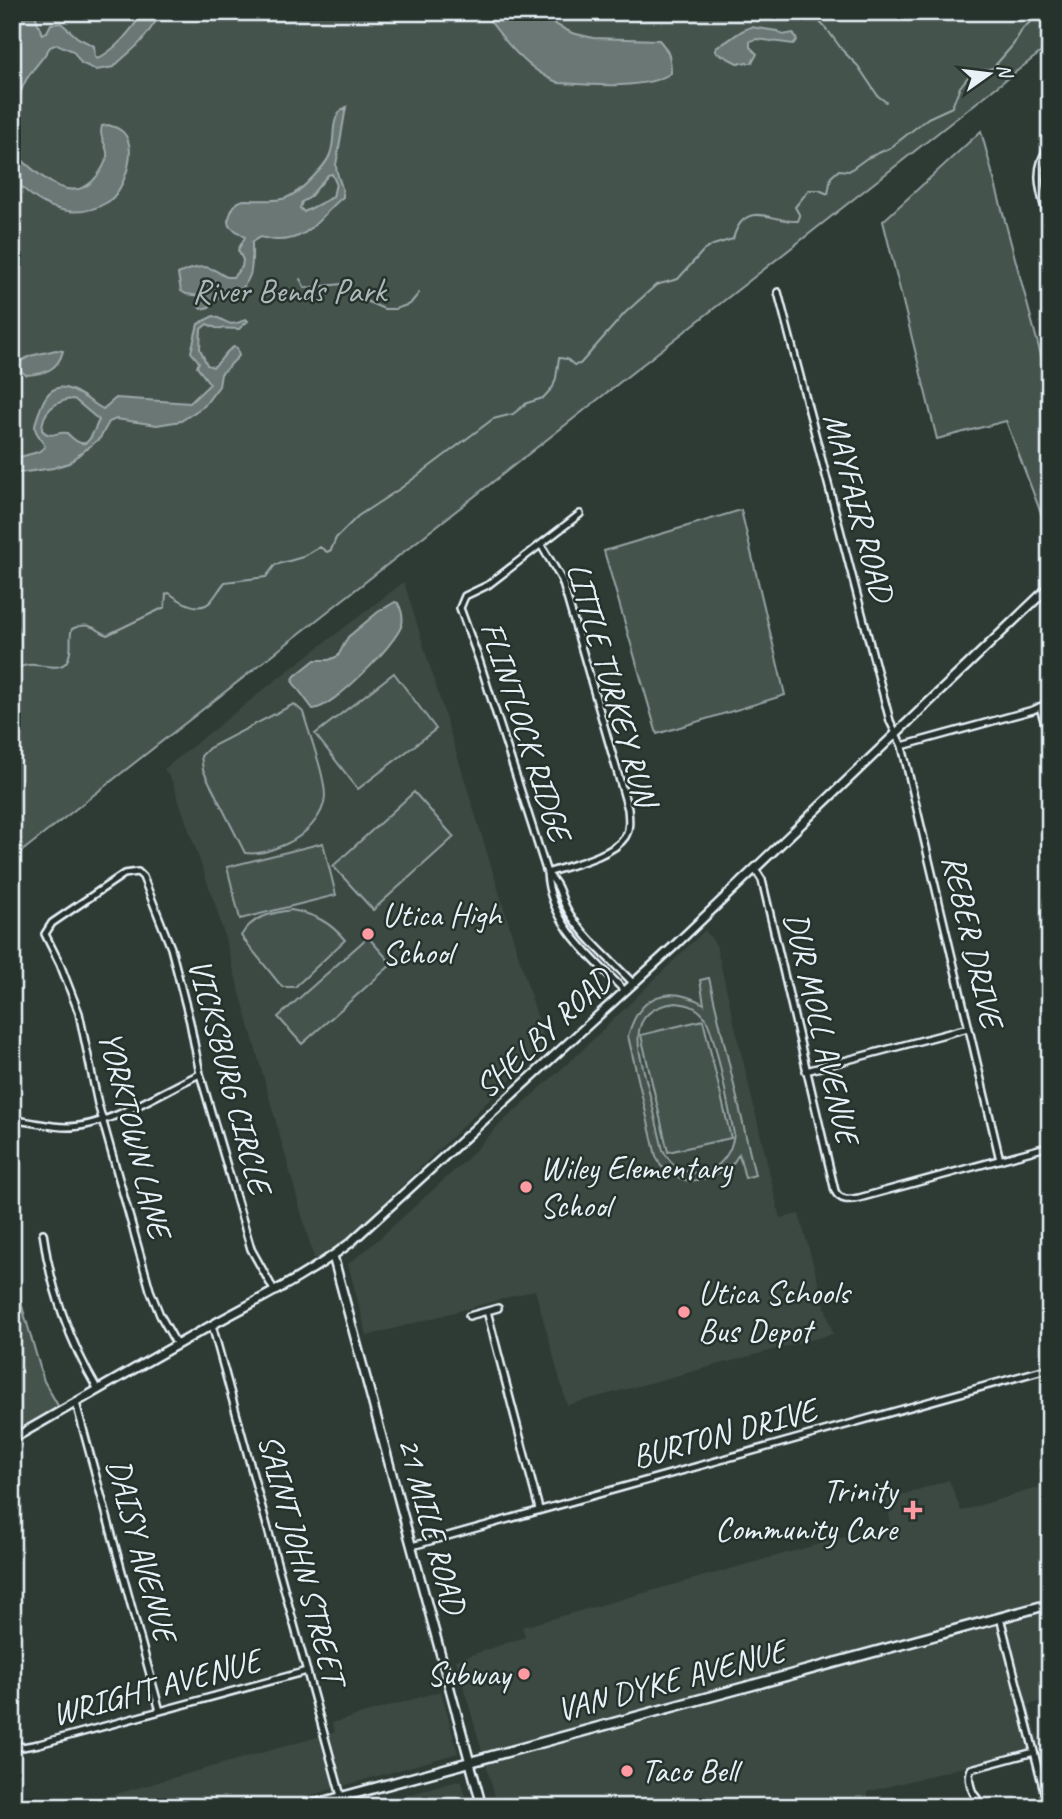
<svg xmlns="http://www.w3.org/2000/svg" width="1062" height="1819" viewBox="0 0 1062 1819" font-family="Caveat,sans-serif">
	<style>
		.built { fill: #3b4843 }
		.green { fill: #45524e; stroke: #96a2a3; stroke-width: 2; fill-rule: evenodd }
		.water { fill: #6b7775; stroke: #9da8a9; stroke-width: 2; fill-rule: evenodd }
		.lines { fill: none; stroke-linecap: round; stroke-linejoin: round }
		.stream { stroke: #9da8a9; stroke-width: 2 }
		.minor-casing { stroke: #e8f1f8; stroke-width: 10 }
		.tertiary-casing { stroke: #e8f1f8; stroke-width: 12 }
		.secondary-casing { stroke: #e8f1f8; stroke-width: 13 }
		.minor { stroke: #26332d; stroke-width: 5 }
		.tertiary { stroke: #26332d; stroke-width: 7 }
		.secondary { stroke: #26332d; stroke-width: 8 }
		.poi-dot { fill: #ff9aa2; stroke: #26332d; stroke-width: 2.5 }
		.labels { text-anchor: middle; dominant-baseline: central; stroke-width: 5; stroke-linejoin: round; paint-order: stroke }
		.park-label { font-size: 33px; fill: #afb9bc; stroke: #26332d }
		.street-label { font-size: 33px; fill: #e8f1f8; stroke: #26332d }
		.poi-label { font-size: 33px; fill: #e8f1f8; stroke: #26332d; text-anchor: start }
	</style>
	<rect width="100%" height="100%" fill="#2e3b35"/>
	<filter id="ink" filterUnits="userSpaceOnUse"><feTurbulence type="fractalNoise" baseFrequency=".0143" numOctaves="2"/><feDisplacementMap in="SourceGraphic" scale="14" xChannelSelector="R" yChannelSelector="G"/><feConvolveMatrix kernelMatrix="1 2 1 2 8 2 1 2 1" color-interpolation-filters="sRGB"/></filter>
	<g filter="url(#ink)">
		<path class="built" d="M404,582L546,1045L352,1234L315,1262L217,910L172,781L164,769L281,676Z
			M705,930L716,945L780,1218L799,1214L833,1334L567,1405L535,1290L367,1336L348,1264L372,1245L466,1160L498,1126L577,1055Z
			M949,1480L961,1511L1050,1484V1699L1029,1705L1040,1747L867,1792L870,1807H498L456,1660L525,1637L522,1627L891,1524L886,1500Z
			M441,1691L458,1753L270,1807H70L335,1732L332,1723Z
			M461,1780L469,1807H365Z"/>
		<path class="green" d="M12,12H1050V45L12,859Z
			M981,131L1050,389V537L1006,421L937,439L883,221Z
			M741,510L785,695L657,734L604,551Z
			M394,673L436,729L358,789L315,734Z
			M294,704L303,712C309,734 325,775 325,796C324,817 304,836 286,844C271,850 261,855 245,853L203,770L201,756L209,748Z
			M414,792L454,837L373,910L333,866Z
			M323,843L336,895L240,919L227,867Z
			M291,910C314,914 330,922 345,940L295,987H282L241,936C251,917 271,913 291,910Z
			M368,937L392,964L302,1044L278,1017Z
			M709,978L755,1175L745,1178L739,1154L730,1168L704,1179L689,1181L676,1177L661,1166L656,1156L628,1036C639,995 668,984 704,1004L700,980ZM675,1003C687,1004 696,1006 704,1016C715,1030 729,1112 734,1134C729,1175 683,1189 663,1150C658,1129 653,1108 648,1087C639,1051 623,1010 675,1003Z
			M703,1020L731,1138L668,1152L641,1035Z
			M12,1272L44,1381L61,1411L12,1439Z"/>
		<path class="water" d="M15,12H34L42,34L47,32L51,24L61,23L78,38L94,46L95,57L97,59C118,48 130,31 144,12H163C155,21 150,31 143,39C135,50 123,56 114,67L96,70L81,63L73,51L57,44L50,47C43,59 33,68 26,80C19,92 17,107 12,120V63L18,52L21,34L19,20Z
			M484,12H532L572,33L593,38L659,40C669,51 671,58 671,73C647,90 589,85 559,83C527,70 503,40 484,12Z
			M751,27L777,31L783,35L793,33L797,40L793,44L757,39L750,41V47L757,54L752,63H737L716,52V47C730,42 737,31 751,27Z
			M346,107L336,165C336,177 344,186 343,197C320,215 311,241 276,240C271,240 265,238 260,237L252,242C252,266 255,279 234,296L220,295L209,307L201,309L198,306L200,296L186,294L181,291L178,274C187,270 203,264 212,269C221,272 222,278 233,277L242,267L243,260L238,250L245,237L229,226L228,221C231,212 233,202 244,200C279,200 287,205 312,178C319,171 329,161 331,151C336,136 329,117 346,107ZM332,174L336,183L333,197L304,212L300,208L302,202L309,198L328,175Z
			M108,125C115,127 122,129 126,136C136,154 124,193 106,203C71,223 35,205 12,176L13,155L20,158C40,176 73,208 97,176C101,171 105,164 107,157C109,146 98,139 102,126Z
			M213,316C229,321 228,329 246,319L248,321L239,329L216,328L207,324L201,329L200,349L207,365L213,367C222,362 224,351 234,347L237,348L239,356L221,374L219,386L204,406L181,421L157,425L116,419L109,422L100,438L69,463L53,468L12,474V459L38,452L45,447C43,439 36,435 35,428C35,421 39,413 41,407C56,368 82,398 103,409L116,398L190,403L210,384L197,367L199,362L191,352L198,324ZM74,399L99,420C90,438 88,455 67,433C56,431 51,440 42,430C42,411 56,400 74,399Z
			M56,350L63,351C58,370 45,374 26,375L17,368L19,362L30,356Z
			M395,602L398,603C401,609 404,616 402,624C398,642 331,710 313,709L292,681L295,676L315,660H329L338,656L348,637L378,612Z"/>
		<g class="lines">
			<path class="stream" d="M820,22L827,30
				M829,32L843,51L858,66L878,96L886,102
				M300,279L305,288L342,284L355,296L384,309H395L410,304L419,293
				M12,670C20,667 26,664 34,665C44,665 61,671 67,661C74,649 68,639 72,629C88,621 94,628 107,635L165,607L166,594L169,593C180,601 199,614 211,601C216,595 220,588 225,582L266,577L275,565L303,557L320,547L327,552L331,550L336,538L358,516L401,488L493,419L513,414L527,403L543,398L553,387L556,378L559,358L567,359L574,365L580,364L625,313L656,285L678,279L703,251L713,245L733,239C745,197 773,223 798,221L800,216L795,207L809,190H819L828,194L831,177L839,170L849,171L867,158L890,148L928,118L952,107L960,87L971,73L993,68L1013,45L1023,28L1043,12"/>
			<defs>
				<path id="minor" d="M1050,145C1029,172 1043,198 1050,227
					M778,292L890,721L902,746L1000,1160
					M580,514L488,585L465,596L460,608L479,660L547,873C550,923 590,956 624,990
					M541,545L562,580L628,809C629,819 630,829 625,837C613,856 567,866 547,873
					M1040,707L1050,741
					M902,746L1033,710L1050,702
					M755,869L762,880L835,1191C840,1201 849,1200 859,1198L1050,1146
					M547,873C563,889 558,895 568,911C584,938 611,960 632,982
					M806,1071L968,1028
					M12,1120C30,1121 49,1127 67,1127C109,1127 162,1091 200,1074
					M43,1233C50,1287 70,1343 98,1390
					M487,1311L539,1509
					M469,1316L498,1308
					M212,1325L344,1807
					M177,1345L160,1315L150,1290L98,1104L79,1013L60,964L45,934L52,923L124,874L138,872L143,877L171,948L190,1022L200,1074L251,1249L275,1292
					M76,1403L160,1711
					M412,1546L1050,1368
					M1000,1617L1048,1807
					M12,1742L22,1747L39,1744L307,1671
					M977,1798C971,1792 967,1777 971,1769L1034,1752"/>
				<path id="tertiary" d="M333,1256L482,1807
					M12,1439C79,1401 145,1362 212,1325C259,1299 307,1276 350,1243L673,947L1050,586"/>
				<path id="secondary" d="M305,1807L1050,1604"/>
			</defs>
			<use href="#minor" class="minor-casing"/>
			<use href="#tertiary" class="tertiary-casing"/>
			<use href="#secondary" class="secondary-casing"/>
			<use href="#minor" class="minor"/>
			<use href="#tertiary" class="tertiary"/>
			<use href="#secondary" class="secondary"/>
		</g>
	</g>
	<g class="poi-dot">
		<circle cx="368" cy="934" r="7"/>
		<circle cx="526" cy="1187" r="7"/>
		<circle cx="684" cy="1312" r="7"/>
		<path d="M909.5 1499.5h7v7h7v7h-7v7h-7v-7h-7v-7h7z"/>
		<circle cx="524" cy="1674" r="7"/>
		<circle cx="627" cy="1771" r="7"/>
	</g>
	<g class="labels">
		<g class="park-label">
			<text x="289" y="291">River Bends Park</text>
		</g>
		<g class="street-label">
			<text transform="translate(859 507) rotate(75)">MAYFAIR ROAD</text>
			<text transform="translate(612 684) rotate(74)">LITTLE TURKEY RUN</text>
			<text transform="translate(526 731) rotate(72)">FLINTLOCK RIDGE</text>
			<text transform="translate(973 941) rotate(77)">REBER DRIVE</text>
			<text transform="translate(822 1028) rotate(77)">DUR MOLL AVENUE</text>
			<text transform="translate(543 1033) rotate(-43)">SHELBY ROAD</text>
			<text transform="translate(230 1076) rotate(75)">VICKSBURG CIRCLE</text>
			<text transform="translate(135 1134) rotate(76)">YORKTOWN LANE</text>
			<text transform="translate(724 1433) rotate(-15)">BURTON DRIVE</text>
			<text transform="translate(432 1525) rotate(75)">21 MILE ROAD</text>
			<text transform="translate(142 1550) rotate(75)">DAISY AVENUE</text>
			<text transform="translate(302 1559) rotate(75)">SAINT JOHN STREET</text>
			<text transform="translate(671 1680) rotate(-15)">VAN DYKE AVENUE</text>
			<text transform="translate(156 1687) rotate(-15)">WRIGHT AVENUE</text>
		</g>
		<g class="poi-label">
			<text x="382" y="915">Utica High<tspan x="382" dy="38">School</tspan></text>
			<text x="540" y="1168">Wiley Elementary<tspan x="540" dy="38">School</tspan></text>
			<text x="698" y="1293">Utica Schools<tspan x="698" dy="38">Bus Depot</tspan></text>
			<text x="897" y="1491" text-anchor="end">Trinity<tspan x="897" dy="38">Community Care</tspan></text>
			<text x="510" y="1674" text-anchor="end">Subway</text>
			<text x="641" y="1771">Taco Bell</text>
		</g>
	</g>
	<rect width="1062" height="1819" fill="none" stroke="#26332d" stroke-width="42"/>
	<rect x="21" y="21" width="1020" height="1777" fill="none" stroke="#e8f1f8" stroke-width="2.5" filter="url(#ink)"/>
	<g transform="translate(989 74) rotate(76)" stroke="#26332d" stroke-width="5" paint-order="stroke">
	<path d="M0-5L12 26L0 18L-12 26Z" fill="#e8f1f8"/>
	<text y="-10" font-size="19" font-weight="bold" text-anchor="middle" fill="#e8f1f8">N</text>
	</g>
</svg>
